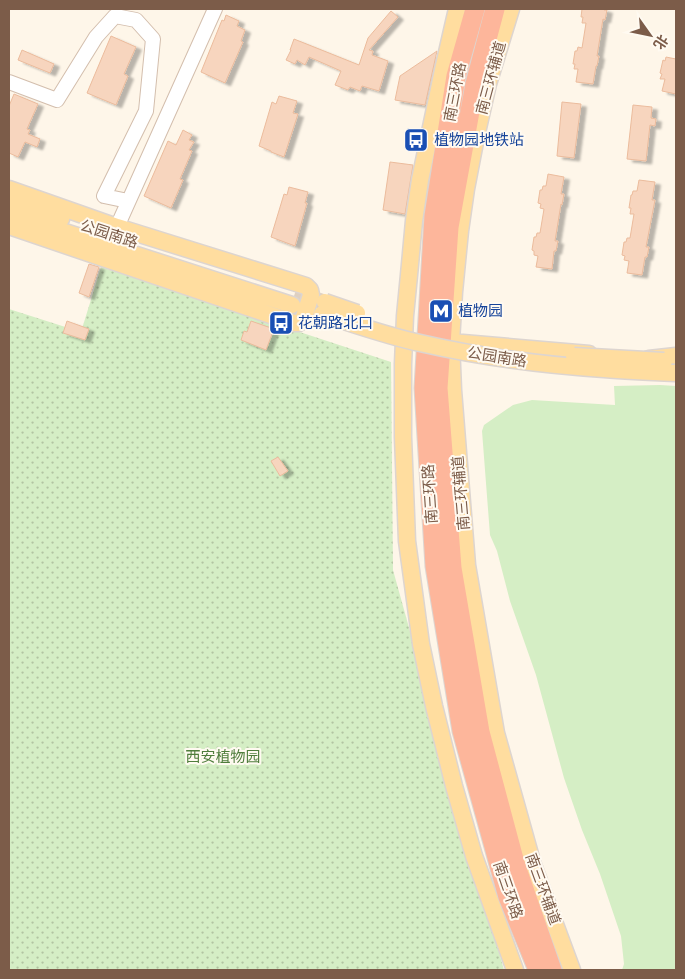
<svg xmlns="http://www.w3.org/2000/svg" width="685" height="979" viewBox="0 0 685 979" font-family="'Fira Sans Condensed','Noto Sans SC',sans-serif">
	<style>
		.grass { fill: #d5eec5 }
		.garden { fill: url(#garden-dots) }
		.building { fill: #f7d5be; stroke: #ebbb9c; filter: url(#shadow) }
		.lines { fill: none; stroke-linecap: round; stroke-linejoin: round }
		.major-tunnel { stroke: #ded0c1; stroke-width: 16; stroke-dasharray: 16 8; stroke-linecap: butt }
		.minor-casing { stroke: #d3bead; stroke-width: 16 }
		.major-casing { stroke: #ddd5d0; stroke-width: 19 }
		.highway-casing { stroke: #ddd5d0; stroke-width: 21 }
		.minor { stroke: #fff; stroke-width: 14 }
		.major { stroke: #ffdd9f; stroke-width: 16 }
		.highway { stroke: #fdb69b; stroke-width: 19 }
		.major-bridge-casing { stroke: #ddd5d0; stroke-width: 19; stroke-linecap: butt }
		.major-bridge { stroke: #ffdd9f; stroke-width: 16 }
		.labels { text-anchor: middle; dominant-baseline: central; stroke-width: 4; stroke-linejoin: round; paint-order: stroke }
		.street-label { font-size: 15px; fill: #7c5c49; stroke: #fffaf1 }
		.transit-label { font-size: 15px; fill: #164399; stroke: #fffaf1; text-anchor: start }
		.park-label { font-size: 15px; fill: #4f7d3c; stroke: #fffaf1 }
	</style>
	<defs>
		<pattern id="garden-dots" width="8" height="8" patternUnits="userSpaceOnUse" patternTransform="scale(1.25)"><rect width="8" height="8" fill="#d5eec5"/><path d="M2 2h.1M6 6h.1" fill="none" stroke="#b2c4a2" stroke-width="1.8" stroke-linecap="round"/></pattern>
		<filter id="shadow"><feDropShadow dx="5.5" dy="3" stdDeviation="1" flood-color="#0004"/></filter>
	</defs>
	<rect width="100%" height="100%" fill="#fef6e9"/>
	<path class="grass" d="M660,385L676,386V970H622L624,964L621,936L600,874L582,830L564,778L536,675L510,601L497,551L490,535L482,431L484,425L513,405L532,400L615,405L614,386Z"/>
	<path class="garden" d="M101,267L391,362L393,570L504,970H9V309L81,332Z"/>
	<path class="building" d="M582,9H604V10H607L605,20L603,19L597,56H599L597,66H596L593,84L576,82L578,69H574L575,64H573L575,51H577L578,47L582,48L586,23H582L583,17H581Z
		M391,11L398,17L369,50L373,51L372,55L388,61L379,91L362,86L360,91L350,87L348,90L335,85L341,71L309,57L305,65L297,60L295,64L286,60L291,50H290L294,39L359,65L368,38Z
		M226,15L239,21L237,26L245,30L241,41L243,42L225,83L201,72L222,20L224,21Z
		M111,36L136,47L124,74L128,76L116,105L87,93Z
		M22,50L54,64L50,73L18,60Z
		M437,51L425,105L395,100L400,76Z
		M666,57L676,59V94L662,91L665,79H660L662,74L660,73L663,60L665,61Z
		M14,94L38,104L27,129L30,130L28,134L40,139L37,147L25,142L18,157L9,153V106Z
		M279,96L297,101L293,113L298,114L284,157L271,152V151L259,146L272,102L276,104Z
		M562,102L581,104L574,158L557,156Z
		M633,105L652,107L651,118L656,119L655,126L650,125L646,161L627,159Z
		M183,130L192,135L189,140L194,142L189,150L192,151L180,179L183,180L171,208L144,196L168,141L176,145Z
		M390,162L413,165L405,214L383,210Z
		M548,174L564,177L561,194H564L562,205L561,204L555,241H558L556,251H554L552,269L536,267L538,256L534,255V251L532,250L534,237H536L537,233H540L544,209L540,208L541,204L538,203L540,190H542L543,186H546Z
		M639,180L655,182L652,200H655L646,247H649L647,257H645L642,275L627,273L629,261L624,260L625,256L622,255L624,242H626L627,238H630L634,214H630L631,208H629L631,195H632L633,191H637Z
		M289,187L308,192L305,203H307L295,246L271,237L284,194L287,195Z
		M89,264L99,267L89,297L79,293Z
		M67,321L89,329L85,340L63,333Z
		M251,321L274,329L266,350L241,340L244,331L247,332Z
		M278,457L288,471L280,476L271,461Z"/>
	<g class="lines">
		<path class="major-tunnel" d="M295,293L323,302"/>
		<defs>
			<path id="minor" d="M9,82L57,100L96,37L115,16L136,20L153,39L146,111L104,196L128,201
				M117,227L215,9"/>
			<path id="major" d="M457,9L443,70L420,180L414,221L409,275L405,316L403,364V437L407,541L421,644L434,706L454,786L474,856L515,970
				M511,9L488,84L476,137L466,189L460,231L454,292L451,342L453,390L467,565L496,733L533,865L572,970
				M9,189L117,227L306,286L310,290L311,295L303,320L299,323H294L9,226
				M9,202L61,219
				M9,214L292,305
				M451,342L589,354
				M649,359L676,356"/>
			<path id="highway" d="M475,9L456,76L434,216L424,388L435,566L462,731L508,897L538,970
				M495,9L475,84L449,227L438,388L452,568L480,732L515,863L552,970"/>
		</defs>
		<use href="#minor" class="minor-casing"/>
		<use href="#major" class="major-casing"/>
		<use href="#highway" class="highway-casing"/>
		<use href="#minor" class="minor"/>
		<use href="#major" class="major"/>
		<use href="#highway" class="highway"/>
		<defs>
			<path id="major-bridge" d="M325,302L357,313
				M322,314C354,324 387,336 420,343C481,357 542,365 604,369C628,371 652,372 676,373
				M574,356L664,361"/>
		</defs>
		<use href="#major-bridge" class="major-bridge-casing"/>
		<use href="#major-bridge" class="major-bridge"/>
	</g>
	<defs>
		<symbol id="bus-square" viewBox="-11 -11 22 22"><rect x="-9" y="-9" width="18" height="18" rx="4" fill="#1a4fb4" stroke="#fffaf1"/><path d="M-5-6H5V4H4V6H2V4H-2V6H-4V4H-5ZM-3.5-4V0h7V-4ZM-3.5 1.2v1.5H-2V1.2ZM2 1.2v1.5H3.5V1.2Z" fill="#fff"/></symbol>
		<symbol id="metro-square" viewBox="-11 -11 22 22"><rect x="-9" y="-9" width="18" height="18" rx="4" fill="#1a4fb4" stroke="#fffaf1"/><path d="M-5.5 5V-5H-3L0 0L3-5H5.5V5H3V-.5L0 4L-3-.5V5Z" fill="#fff"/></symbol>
	</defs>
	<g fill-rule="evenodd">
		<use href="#bus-square" x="402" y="126" width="28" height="28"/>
		<use href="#metro-square" x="427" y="297" width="28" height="28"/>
		<use href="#bus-square" x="267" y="309" width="28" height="28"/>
	</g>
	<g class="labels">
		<g class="street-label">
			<text transform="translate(491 78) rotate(-75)">南三环辅道</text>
			<text transform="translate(455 92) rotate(-79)">南三环路</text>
			<text transform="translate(109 234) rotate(18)">公园南路</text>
			<text transform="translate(497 357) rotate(9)">公园南路</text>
			<text transform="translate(461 493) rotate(-95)">南三环辅道</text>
			<text transform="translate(430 494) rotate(-94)">南三环路</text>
			<text transform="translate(543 889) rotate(70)">南三环辅道</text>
			<text transform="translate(508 890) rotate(71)">南三环路</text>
		</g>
		<g class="transit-label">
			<text x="434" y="140">植物园地铁站</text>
			<text x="458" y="311">植物园</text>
			<text x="298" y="323">花朝路北口</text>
		</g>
		<g class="park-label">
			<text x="223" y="757">西安植物园</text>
		</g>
	</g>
	<rect width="685" height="979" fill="none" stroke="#7c5c49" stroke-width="20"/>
	<g transform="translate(650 35) rotate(123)" stroke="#fffaf1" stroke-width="4" paint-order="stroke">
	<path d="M0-4L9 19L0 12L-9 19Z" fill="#7c5c49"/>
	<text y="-8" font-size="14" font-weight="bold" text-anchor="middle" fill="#7c5c49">北</text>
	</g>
</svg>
